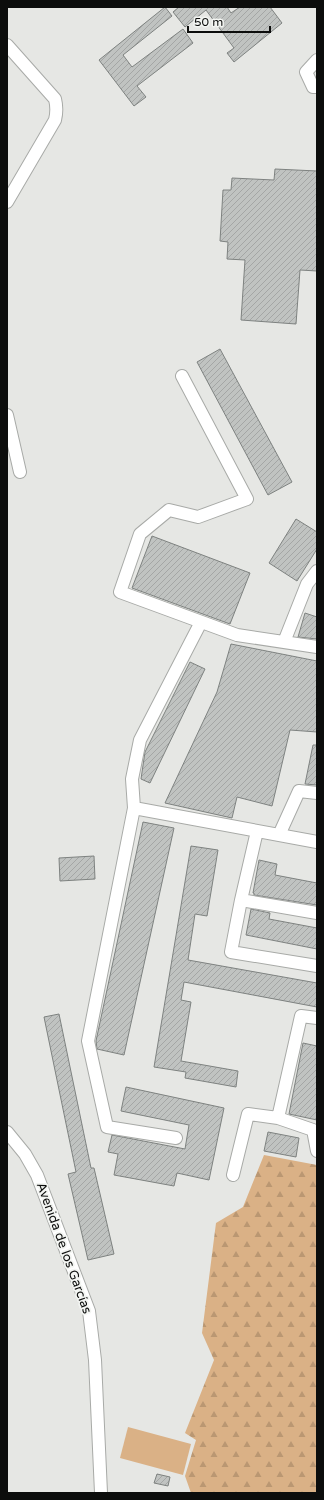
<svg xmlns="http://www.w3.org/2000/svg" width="324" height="1500" viewBox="0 0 324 1500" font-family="'Varela Round',sans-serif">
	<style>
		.forest { fill: url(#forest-firs) }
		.garden { fill: #dab186 }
		.building { fill: url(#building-hatch); stroke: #7e8280 }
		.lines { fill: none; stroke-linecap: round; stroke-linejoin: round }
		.minor-casing { stroke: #a8aaa7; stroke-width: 14 }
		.minor { stroke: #fff; stroke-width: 12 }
		.labels { text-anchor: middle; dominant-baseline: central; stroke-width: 3.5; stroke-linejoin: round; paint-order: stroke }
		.street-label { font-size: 13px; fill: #0c0d0c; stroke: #f3f5f2 }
	</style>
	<defs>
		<pattern id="forest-firs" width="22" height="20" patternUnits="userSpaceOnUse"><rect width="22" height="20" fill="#dab186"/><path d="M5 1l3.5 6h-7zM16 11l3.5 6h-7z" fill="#ba9772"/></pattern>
		<pattern id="building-hatch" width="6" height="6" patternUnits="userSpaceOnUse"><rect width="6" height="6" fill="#c0c3c1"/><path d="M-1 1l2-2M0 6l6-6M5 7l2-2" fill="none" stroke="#a4a6a5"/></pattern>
	</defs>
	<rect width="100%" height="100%" fill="#e6e7e4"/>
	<path class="forest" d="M264,1155L317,1165V1493H191L185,1476L196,1440L185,1433L214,1360L202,1333L216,1223L243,1207Z"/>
	<path class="garden" d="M128,1427L191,1444L183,1475L120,1458Z"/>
	<path class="building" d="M165,7L172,16L123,55L132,67L183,29L193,43L137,86L146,97L134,106L99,60Z
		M179,7H227L231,13L240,7H270L282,23L234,62L227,53L234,48L206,10L185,27L173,12Z
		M275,169L317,171V271L300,270L296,324L241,320L245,260L227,259L228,242L220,241L223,190H231L232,178L274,180Z
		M220,349L292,482L268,495L197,362Z
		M296,519L317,532V549L297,581L269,563Z
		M152,536L250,573L230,624L132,588Z
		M305,613L317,617V639L298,637Z
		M231,644L317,661V732L290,730L272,806L237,797L232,818L165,803L217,692Z
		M190,662L205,669L150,783L141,779L145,752Z
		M313,745H317V785L305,784Z
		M143,822L174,828L124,1055L97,1049L96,1041Z
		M191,846L218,850L207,916L195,914L188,960L317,983V1007L184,982L181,1000L191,1002L181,1061L238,1071L236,1087L185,1078L186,1072L154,1067Z
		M94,856L95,879L60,881L59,858Z
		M259,860L277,864L275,875L317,883V905L254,895V893H253Z
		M251,909L270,913L269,919L317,928V949L246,935Z
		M59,1014L91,1168H94L114,1254L88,1260L68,1174L76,1172L44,1017Z
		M303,1043L317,1046V1120L289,1114Z
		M126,1087L224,1108L209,1180L177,1173L174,1186L114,1175L118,1154L108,1152L112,1135L185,1149L189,1125L121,1111Z
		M268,1132L299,1138L296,1157L264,1151Z
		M157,1474L170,1477L168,1486L154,1483Z"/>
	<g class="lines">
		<defs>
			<path id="minor" d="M7,45L55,99C57,107 57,112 55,120L7,202
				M317,60L306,72L313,87H317
				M182,376L247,499L198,517L169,510L140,534L120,592L237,635L317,647
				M7,415L20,472
				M284,642L307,584L317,571
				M134,808L317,842
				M257,831L241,900L317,913
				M279,835L299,791L317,793
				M241,900L231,952L317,966
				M278,1118L301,1016L317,1018
				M7,1132L25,1154L37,1175L89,1311L95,1360L101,1493
				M176,1138L107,1127L88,1041L134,808L132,779L140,740L201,622
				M233,1175L248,1114L278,1118L313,1130L317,1151"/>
		</defs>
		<use href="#minor" class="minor-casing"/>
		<use href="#minor" class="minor"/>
	</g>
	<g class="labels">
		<g class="street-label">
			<text transform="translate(64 1248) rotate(70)">Avenida de los Garcías</text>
		</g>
	</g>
	<rect width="324" height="1500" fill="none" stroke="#0c0d0c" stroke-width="16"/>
	<path d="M188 26v6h82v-6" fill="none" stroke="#0c0d0c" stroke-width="2"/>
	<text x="194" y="26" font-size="12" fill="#0c0d0c" stroke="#f3f5f2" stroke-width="3" paint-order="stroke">50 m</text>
</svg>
